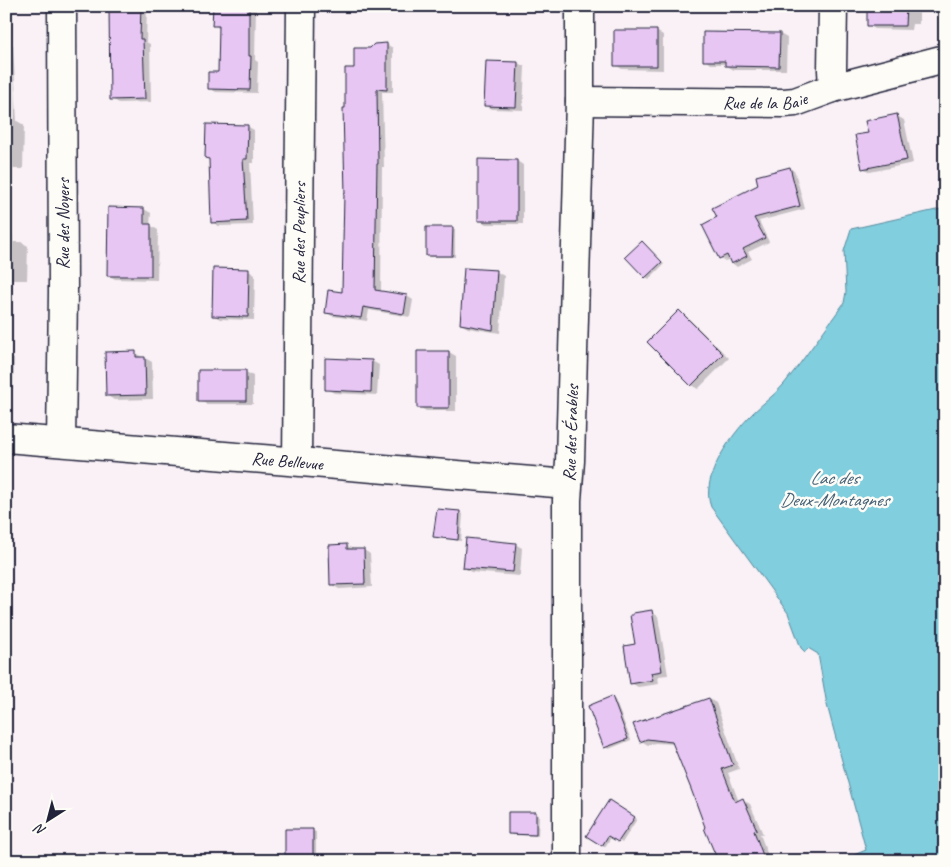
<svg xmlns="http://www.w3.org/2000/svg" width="951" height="867" viewBox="0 0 951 867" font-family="Caveat,sans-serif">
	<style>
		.water { fill: #80cede; stroke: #5a899d }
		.shadow { fill: #0003 }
		.building { fill: #e7c6f3; stroke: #22223b }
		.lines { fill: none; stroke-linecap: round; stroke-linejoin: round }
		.minor-casing { stroke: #22223b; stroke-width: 31 }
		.minor { stroke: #fdfcf7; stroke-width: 28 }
		.labels { text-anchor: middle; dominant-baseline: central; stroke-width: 5; stroke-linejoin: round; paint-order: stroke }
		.street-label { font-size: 18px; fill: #22223b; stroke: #fdfcf7 }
		.water-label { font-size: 19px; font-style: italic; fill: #435e74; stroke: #fdfcf7 }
	</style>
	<rect width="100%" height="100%" fill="#f9f1f6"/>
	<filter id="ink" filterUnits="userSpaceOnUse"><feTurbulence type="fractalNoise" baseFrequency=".02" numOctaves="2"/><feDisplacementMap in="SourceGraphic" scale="10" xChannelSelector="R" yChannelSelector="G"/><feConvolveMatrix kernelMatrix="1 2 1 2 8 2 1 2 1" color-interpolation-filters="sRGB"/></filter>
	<g filter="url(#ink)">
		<path class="water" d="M945,208V861H855L854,855L866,850L827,705L818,654L808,648L805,652L801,648L788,613L711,507C699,477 733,433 753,413C763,403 775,395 784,384C805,358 824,330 844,303L846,292L844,251L851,229Z"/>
		<path class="shadow" d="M109,6H147L146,42L150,44L151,102L119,103L112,99Z
			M214,6H256L255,60L258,62L257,93L216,92L209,88L219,73L220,29L214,25Z
			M679,6H700V11H682L679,9Z
			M868,6H919V24H912L911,30L875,29L868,25Z
			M656,31L663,35V70L622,69L615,65Z
			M780,34L787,38L786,70H734L727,66V64H711L704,60Z
			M6,41L13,45L17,121L24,125L23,169H6Z
			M386,44L393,48V92H382L384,167H382L381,292L407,296L413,300L410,317L369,310L367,321L332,316L326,312L344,293L355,69L371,50Z
			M518,63L525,67L523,110L492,109L485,105Z
			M945,97V144L938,98Z
			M897,116L904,120L913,163L870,172L863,168Z
			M247,126L254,130V163H250L253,225L219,226L212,222L210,160L206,158Z
			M517,161L523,165V224H486L479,220Z
			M790,168L795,172L805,209L759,221L769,242L748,252L752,259L737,267L732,263L730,259L725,261L720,258L719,218Z
			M144,209L151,213L150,225L158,230L157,280L115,279L108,275Z
			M452,228L455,230V257H430L427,255Z
			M6,231L13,235V242H21L28,246L27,280H6Z
			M643,243L664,264L649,279L646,277Z
			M249,271L255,275L254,320L220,319L213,315Z
			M497,272L504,276L500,333L468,328L461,324Z
			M679,312L686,316L729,358L698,389L691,385Z
			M449,352L456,356V411H426L419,407Z
			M135,353L142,357V358H145L152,362L153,399L114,400L108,396Z
			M6,355L14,359L13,389L6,388Z
			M372,361L379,365L377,395L334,393L327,389Z
			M246,372L253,376V404H206L199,400Z
			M438,510L460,512L463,514L461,541L438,538L435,537Z
			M515,544L522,548L520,576L471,572L464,568Z
			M346,545L353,549L364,550L370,554L372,587L339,589L332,585Z
			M651,612L658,616L668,675L658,676L659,684L638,687L631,683L636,645Z
			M612,698L615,700L631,740L609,749L605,747Z
			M709,699L716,703L739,769L728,773L739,802L743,800L750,804L763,834H760L770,861H710L708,857L717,854L675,744L655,743L648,745L641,741Z
			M610,802L637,819L622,843L612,836L605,847L588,835Z
			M536,814L539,815L538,836L512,835L509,833Z
			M286,830L313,831L316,832V857L289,856L286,854Z
			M259,854H280L286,858V861H259Z
			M417,856L436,857L439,858V861H417Z"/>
		<path class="building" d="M109,6H141L140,39H143L145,99L110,100Z
			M213,6H249V56H251L250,90L208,89V72H218L219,26H212Z
			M867,6H906L905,26H867Z
			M614,30H657V66H614Z
			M703,32L780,33L779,67L725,66V61H703Z
			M387,43V90L377,89L378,164H377L375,290L407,295L404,314L363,307L361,318L325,313L328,290L342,292L344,194H345L343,108H345V68H354V48H370L374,44Z
			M486,61L518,62L516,107L484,106Z
			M897,114L907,160L862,169L855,135L868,133L865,121Z
			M206,124L248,125L247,159H243L247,221L211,223L209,159L205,158Z
			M478,159L517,160V221H478Z
			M790,167L800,206L754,218L765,238L743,249L747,256L731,264L727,255L719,259L702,225L717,217L712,208L758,185L756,176Z
			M108,207L144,208V224H151V276H107Z
			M426,227H453L452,256H426Z
			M642,241L662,262L645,278L625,257Z
			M213,268L249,269L248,317L212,316Z
			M464,268L497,270L493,330L460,324Z
			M679,310L723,354L691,386L647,342Z
			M136,351V357H145L146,395L106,396L105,352Z
			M417,351H449V408H417Z
			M325,358L372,360L371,392L325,390Z
			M198,370H246V401H198Z
			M437,509L460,511L458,540L433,537Z
			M466,538L516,543L513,572L463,568Z
			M347,544V549H364L365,584L330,585L329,545Z
			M652,610L662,671L651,673L653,680L630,684L624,646L635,644L630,615H633V613Z
			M612,696L628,739L604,748L588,706Z
			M709,698L733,765L722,769L735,802L743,798L757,830L754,831L765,861H718L704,828L705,827L691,789L672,742L647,739L640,742L633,724Z
			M609,800L635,817L618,842L608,836L602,846L586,836Z
			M508,812H536V835L508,834Z
			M285,829H313V856L285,855Z"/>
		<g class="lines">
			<defs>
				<g id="minor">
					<path d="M833,6L832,70L833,88"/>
					<path id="s1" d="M580,101L784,103L795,102L833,88L945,59"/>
					<path id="s2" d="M6,438L568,484"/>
					<path d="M61,442L63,292L62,6"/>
					<path id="s3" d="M297,461L301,6"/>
					<path id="s4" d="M567,861V500L570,461L580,101V6"/>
				</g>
			</defs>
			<use href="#minor" class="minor-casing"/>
			<use href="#minor" class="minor"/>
		</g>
	</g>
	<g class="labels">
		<g class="street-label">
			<text stroke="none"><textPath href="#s1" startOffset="185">Rue de la Baie</textPath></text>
			<text transform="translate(63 224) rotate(-90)">Rue des Noyers</text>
			<text stroke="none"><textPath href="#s3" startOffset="228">Rue des Peupliers</textPath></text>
			<text stroke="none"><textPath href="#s4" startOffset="428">Rue des Érables</textPath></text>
			<text stroke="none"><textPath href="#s2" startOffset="282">Rue Bellevue</textPath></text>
		</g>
		<g class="water-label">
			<text x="834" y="478">Lac des<tspan x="834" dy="22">Deux-Montagnes</tspan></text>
		</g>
	</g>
	<rect width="951" height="867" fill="none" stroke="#fdfcf7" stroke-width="25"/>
	<rect x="12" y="12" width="926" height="842" fill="none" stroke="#22223b" stroke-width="2" filter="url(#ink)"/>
	<g transform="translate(48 820) rotate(216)" stroke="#fdfcf7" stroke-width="4" paint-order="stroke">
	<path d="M0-4L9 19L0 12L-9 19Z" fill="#22223b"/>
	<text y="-8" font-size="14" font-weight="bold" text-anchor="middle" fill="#22223b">N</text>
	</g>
</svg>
